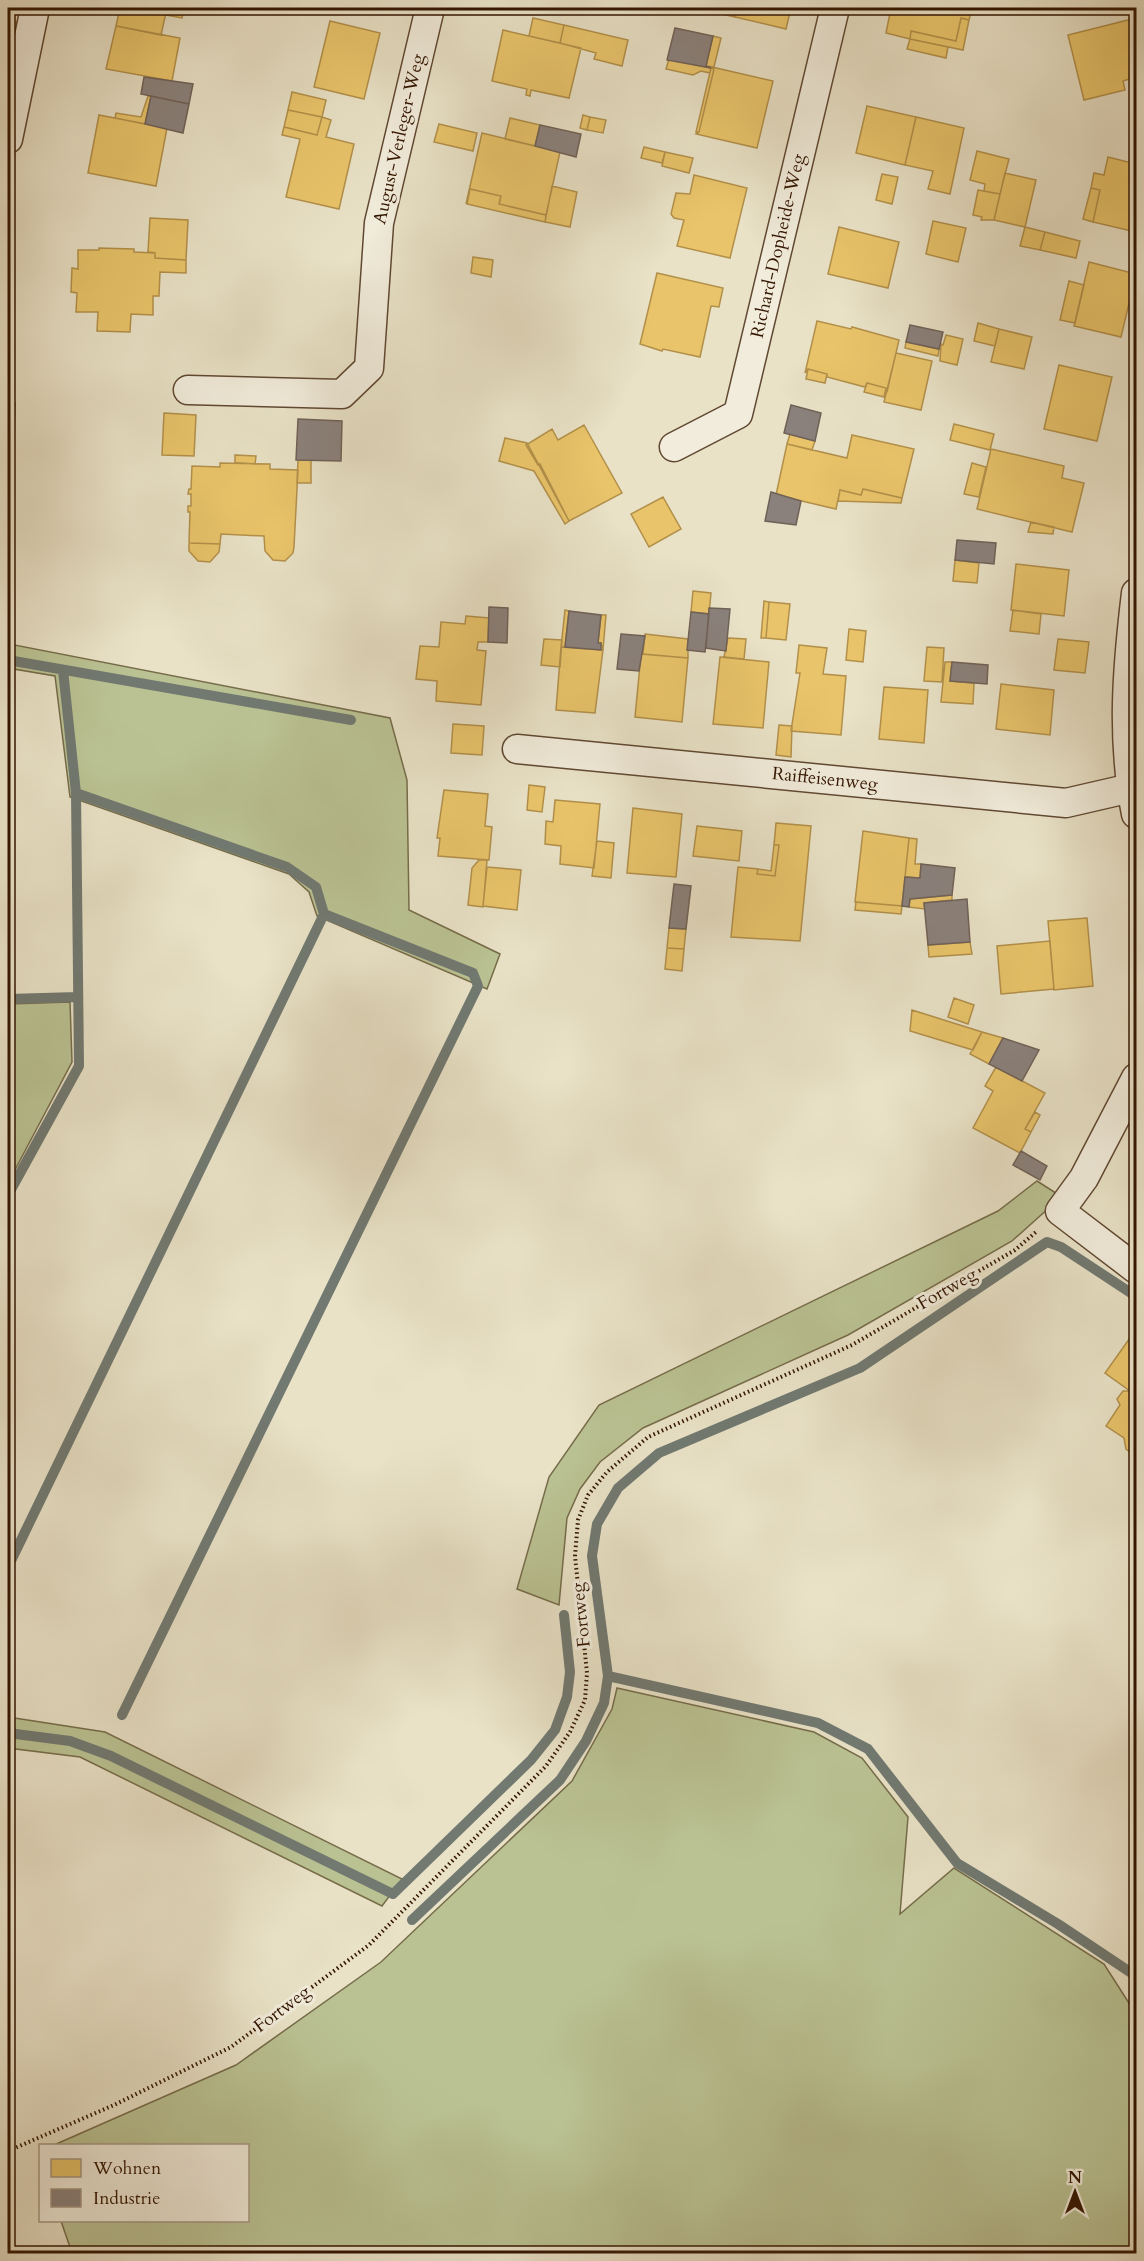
<svg xmlns="http://www.w3.org/2000/svg" width="1144" height="2261" viewBox="0 0 1144 2261" font-family="Cardo,serif">
	<style>
		.green { fill: #bac293; stroke: #766c4a; stroke-width: 1.5 }
		.homes { fill: #e9c46a; stroke: #b2904a; stroke-width: 1.5 }
		.industry { fill: #8a817c; stroke: #706157; stroke-width: 1.5 }
		.lines { fill: none; stroke-linecap: round; stroke-linejoin: round }
		.stream { stroke: #717971; stroke-width: 10 }
		.minor-casing { stroke: #604832; stroke-width: 31 }
		.path { stroke: #331500; stroke-width: 4; stroke-dasharray: 1.5 3; stroke-linecap: butt }
		.minor { stroke: #f1ecdb; stroke-width: 28 }
		.labels { text-anchor: middle; dominant-baseline: central; stroke-width: 6; stroke-linejoin: round; paint-order: stroke }
		.street-label { font-size: 18px; fill: #331500; stroke: #f1ecdb }
	</style>
	<rect width="100%" height="100%" fill="#e9e2c7"/>
	<filter id="stains"><feTurbulence type="fractalNoise" baseFrequency=".00333" numOctaves="4"/><feColorMatrix values="0 0 0 0 .2 0 0 0 0 .09 0 0 0 0 .02 0 0 0 .5 -.17"/></filter>
	<radialGradient id="worn" r=".72"><stop offset=".6" stop-color="#630" stop-opacity="0"/><stop offset="1" stop-color="#630" stop-opacity=".3"/></radialGradient>
	<path class="green" d="M8,403H15L9,644L390,718L407,780L409,910L500,954L487,989L317,916L309,892L289,874L70,797L55,676L8,668Z
		M70,1002L72,1062L8,1183V1004Z
		M1037,1181L1059,1195L1051,1206L1012,1241L848,1335L643,1428L600,1462L580,1489L567,1518L559,1605L517,1589L549,1477L599,1405L998,1211Z
		M617,1688L814,1732L862,1758L908,1817L900,1914L954,1868L1104,1964L1136,2014V2253H72L61,2221L248,2220V2146L54,2145L236,2065L381,1962L572,1781L612,1709Z
		M8,1717L105,1732L402,1879L382,1906L80,1757L8,1748Z"/>
	<path class="homes" d="M120,8H167L161,35L116,26Z
		M167,8H184L182,18L165,15Z
		M714,8H737L735,17L713,12Z
		M737,8H791L786,29L735,17Z
		M891,8H972L969,20L961,18L956,41L911,31L910,39L886,33Z
		M533,18L564,25L560,43L529,36Z
		M961,18L969,20L963,50L910,39L911,31L956,41Z
		M1136,18V77L1123,81L1125,90L1084,100L1068,35Z
		M8,20L18,22L14,42L8,41Z
		M330,21L380,33L364,99L314,87Z
		M564,25L628,40L622,66L594,59L596,53L560,43Z
		M116,26L180,38L172,81L106,69Z
		M503,30L581,48L569,98L531,90L530,96L526,95L527,89L492,81Z
		M713,36L721,38L714,67L706,66Z
		M910,39L948,47L946,58L907,49Z
		M669,59L711,68L710,73L701,71L693,75L666,69Z
		M712,67L773,81L757,148L696,134L699,132L714,69Z
		M711,68L714,69L699,132H696Z
		M292,92L326,100L322,117L288,110Z
		M148,96H151L145,124L115,118L116,113L141,117Z
		M867,106L916,117L905,165L856,153Z
		M288,110L322,117L317,135L284,127Z
		M99,115L167,128L156,186L88,173Z
		M583,115L590,117L587,130L580,128Z
		M322,117L331,120L326,137L354,144L339,209L286,197L300,139L282,135L284,127L317,135Z
		M590,117L606,120L603,133L587,130Z
		M916,117L964,128L950,194L928,189L933,171L905,165Z
		M510,118L540,125L535,146L505,139Z
		M439,124L477,133L473,151L434,142Z
		M482,133L560,152L546,215L499,204L501,196L470,189L466,204Z
		M644,147L665,152L662,163L641,158Z
		M977,151L1009,159L1000,194L984,191L985,184L970,180Z
		M665,152L693,158L689,173L662,166Z
		M1108,157L1136,164V232L1093,222L1100,190L1091,188L1094,173L1104,175Z
		M1005,173L1036,180L1025,227L994,220Z
		M882,174L898,177L892,204L876,200Z
		M694,175L747,188L730,258L677,246L684,220L674,218L671,214L676,193L690,194Z
		M552,186L577,192L570,227L545,222Z
		M1091,188L1100,190L1093,222L1083,219Z
		M470,189L501,196L499,204L546,215L545,222L467,204Z
		M978,190L1000,194L994,220H981L982,217L973,215Z
		M150,218L188,220L186,260L155,258V253L148,252Z
		M933,221L966,228L958,262L926,254Z
		M839,227L899,242L888,288L828,274Z
		M1025,227L1045,232L1040,250L1020,246Z
		M1045,232L1080,241L1076,258L1040,250Z
		M99,248L134,249V252L155,253V258L186,260V273L160,272L159,296H153V315L131,314L130,332L97,331L98,312H76L77,293L71,292L72,268L78,269V250H99Z
		M473,257L493,260L491,277L471,273Z
		M1089,262L1136,274L1121,337L1074,326Z
		M657,273L723,288L719,307L711,306L700,357L663,349L662,351L640,344Z
		M1069,281L1084,285L1075,323L1060,320Z
		M817,321L851,329L852,327L899,340L887,392L886,388L867,383L865,387L827,377V374L808,369L805,373Z
		M978,323L999,329L995,346L974,341Z
		M999,329L1032,337L1024,369L991,362Z
		M946,335L963,339L957,365L940,361L941,344L943,345Z
		M906,342L939,349L938,356L905,348Z
		M896,353L932,361L921,410L884,402Z
		M1059,365L1112,377L1097,441L1044,429Z
		M808,369L827,374L825,383L806,379Z
		M867,383L886,388L884,397L864,392Z
		M164,413L196,415L194,456L162,455Z
		M954,424L994,434L990,450L950,440Z
		M584,425L622,493L569,521L540,464L538,465L526,445L552,429L558,440Z
		M790,434L815,441L812,450L787,444Z
		M852,435L914,449L902,498L863,489L861,495L840,490L836,509L776,495L787,444L847,458Z
		M505,438L527,443L569,521L565,524L534,471L499,461Z
		M991,449L1064,466L1062,478L1084,483L1072,532L977,509Z
		M235,455L256,456L255,464L235,463Z
		M298,460H311V483H297Z
		M220,463L270,464V469L298,470L294,547L293,553L285,561L273,560L265,551L264,536L221,534L220,544L189,543L190,512H188V506H191V494H188L189,489H191L192,466L220,467Z
		M972,463L986,467L979,497L964,494Z
		M863,489L902,498L901,503L838,501L840,490L861,495Z
		M663,497L681,529L649,547L631,514Z
		M1031,522L1054,527L1053,534L1028,532Z
		M189,543L220,544L219,552L210,562L198,561L189,551Z
		M955,560L979,563L977,583L953,581Z
		M1016,564L1069,570L1064,616L1011,610Z
		M693,591L711,593L709,614L691,612Z
		M764,601L769,602L766,638H761Z
		M769,602L790,604L786,640L766,638Z
		M565,610L569,611L565,647H561Z
		M1013,610L1041,614L1039,634L1010,631Z
		M601,615H606L603,650L601,643H598Z
		M466,616L489,618L488,642H478L477,650L486,651L481,705L436,701L437,681L416,679L420,646L439,647L441,622L465,624Z
		M849,629L866,631L863,662L846,660Z
		M645,634L688,639V658L643,654Z
		M728,638L746,639L744,659L724,657Z
		M544,639L562,640L560,667L541,665Z
		M1058,639L1089,642L1085,673L1054,670Z
		M799,645L827,648L823,674L846,676L841,735L791,731L800,673H796Z
		M561,647L603,650L595,713L556,710Z
		M927,647L944,648L942,682L924,681Z
		M641,654L688,658L682,722L635,717Z
		M720,657L769,662L763,728L713,724Z
		M945,662H952L950,681L974,683L973,704L941,702Z
		M1001,684L1054,690L1050,735L996,729Z
		M884,687L928,690L924,743L879,739Z
		M453,724L484,726L482,755L451,753Z
		M779,725L792,726L791,757L776,755Z
		M529,785L545,787L542,812L527,810Z
		M444,790L488,794L485,826L492,827L489,860L438,856L440,838H437Z
		M555,800L600,804L594,868L560,864L561,846L545,844L546,821L553,822Z
		M633,808L682,814L676,877L627,873Z
		M776,823L811,826L800,941L731,937L738,867L758,869L757,874L775,876L779,845H774Z
		M697,826L742,831L739,861L693,856Z
		M863,831L909,838L902,906L855,902Z
		M909,838L917,839L915,864H921L920,878L905,877Z
		M597,841L614,843L611,878L592,876Z
		M774,845H779L775,876L757,874L758,869L771,871Z
		M479,860H487L483,907L468,905L472,868Z
		M487,867L521,870L517,910L483,906Z
		M952,895V900L924,903L925,909L909,907L910,899Z
		M856,902L902,906L901,914L855,910Z
		M1087,918L1093,986L1054,990L1048,921Z
		M669,928L686,929L684,949L667,948Z
		M1050,941L1054,989L1001,994L997,946Z
		M970,942L972,954L929,957L928,945Z
		M667,948L684,949L682,971L665,969Z
		M954,998L974,1005L968,1024L948,1017Z
		M912,1010L982,1032L973,1050L910,1031Z
		M982,1032L1003,1038L989,1064L970,1054Z
		M996,1067L1045,1093L1025,1129L1031,1132L1020,1153L973,1128L993,1091L985,1086Z
		M1035,1112L1040,1115L1031,1132L1025,1129Z
		M1132,1335L1136,1338V1382L1130,1391L1105,1373Z
		M1136,1382V1457L1126,1449L1124,1438L1106,1426L1120,1405L1117,1399L1123,1391H1130Z"/>
	<path class="industry" d="M675,28L713,36L706,66L711,68L667,60Z
		M144,77L193,84L189,104L141,94Z
		M151,96L189,104L183,133L145,124Z
		M540,125L581,134L576,157L535,146Z
		M910,325L943,332L939,349L906,342Z
		M791,405L821,413L815,441L784,433Z
		M298,419L342,421L341,461L296,460Z
		M771,492L801,501L796,525L765,521Z
		M957,540L996,543L994,564L955,560Z
		M489,607L508,608L507,643L488,642Z
		M709,608L730,609L726,651L706,648Z
		M569,611L601,615L598,643H601V650L565,647Z
		M691,612L709,614L705,652L687,650Z
		M621,634L645,636L639,671L617,669Z
		M952,662L988,665L987,684L950,681Z
		M921,864L955,868L952,895L910,899L909,907L902,906L905,877L920,878Z
		M674,884L691,886L686,929L669,928Z
		M967,899L970,942L928,945L924,903Z
		M1003,1038L1039,1050L1022,1081L989,1064Z
		M1021,1151L1047,1166L1040,1180L1013,1165Z"/>
	<g class="lines">
		<path class="stream" d="M8,660L351,720
			M8,999L77,997
			M8,1195L79,1066L76,793L63,670
			M8,1567L324,914L316,887L287,867L76,793
			M608,1676L818,1723L868,1749L957,1863L1058,1924L1136,1976
			M122,1715L478,986L473,973L324,914
			M8,1733L70,1741L111,1756L393,1894L531,1760L555,1730L567,1697L570,1672L564,1615
			M412,1920L560,1780L586,1741L604,1703L608,1676L592,1556L597,1524L618,1488L659,1453L860,1368L1047,1242L1061,1247L1134,1295"/>
		<defs>
			<path id="minor" d="M8,139L35,8
				M188,390L342,394L369,368L379,223L430,8
				M674,447L738,414L835,8
				M1136,593C1127,668 1121,739 1136,814
				M517,749L1066,803L1131,788
				M1136,1078L1084,1178L1060,1211L1136,1269"/>
		</defs>
		<use href="#minor" class="minor-casing"/>
		<path class="path" d="M8,2151L114,2105L231,2047L369,1945L546,1766L570,1732L585,1700L587,1673L575,1556L578,1520L588,1495L607,1472L648,1437L852,1345L1015,1250L1036,1232"/>
		<use href="#minor" class="minor"/>
	</g>
	<g class="labels">
		<g class="street-label">
			<text transform="translate(399 139) rotate(-77)">August-Verleger-Weg</text>
			<text transform="translate(778 246) rotate(-77)">Richard-Dopheide-Weg</text>
			<text transform="translate(825 779) rotate(6)">Raiffeisenweg</text>
			<text transform="translate(947 1289) rotate(-30)">Fortweg</text>
			<text transform="translate(581 1615) rotate(-96)">Fortweg</text>
			<text transform="translate(282 2009) rotate(-37)">Fortweg</text>
		</g>
	</g>
	<rect width="1144" height="2261" fill="none" stroke="#e9e2c7" stroke-width="30"/>
	<rect x="9" y="9" width="1126" height="2243" fill="none" stroke="#331500" stroke-width="3"/>
	<rect x="15" y="15" width="1114" height="2231" fill="none" stroke="#331500" stroke-width="1.5"/>
	<rect x="39" y="2144" width="210" height="78" fill="#f1ecdb" stroke="#a59683" stroke-width="1.5"/>
	<rect x="51" y="2159" width="30" height="18" fill="#e9c46a" stroke="#a59683" stroke-width="1.5"/>
	<text x="93" y="2174" font-size="18" fill="#331500">Wohnen</text>
	<rect x="51" y="2189" width="30" height="18" fill="#8a817c" stroke="#a59683" stroke-width="1.5"/>
	<text x="93" y="2204" font-size="18" fill="#331500">Industrie</text>
	<g transform="translate(1075 2192)" stroke="#f1ecdb" stroke-width="4.5" paint-order="stroke">
	<path d="M0-4.5L10 22L0 15L-10 22Z" fill="#331500"/>
	<text y="-9" font-size="16" font-weight="bold" text-anchor="middle" fill="#331500">N</text>
	</g>
	<rect width="100%" height="100%" filter="url(#stains)"/>
	<rect width="100%" height="100%" fill="url(#worn)"/>
</svg>
